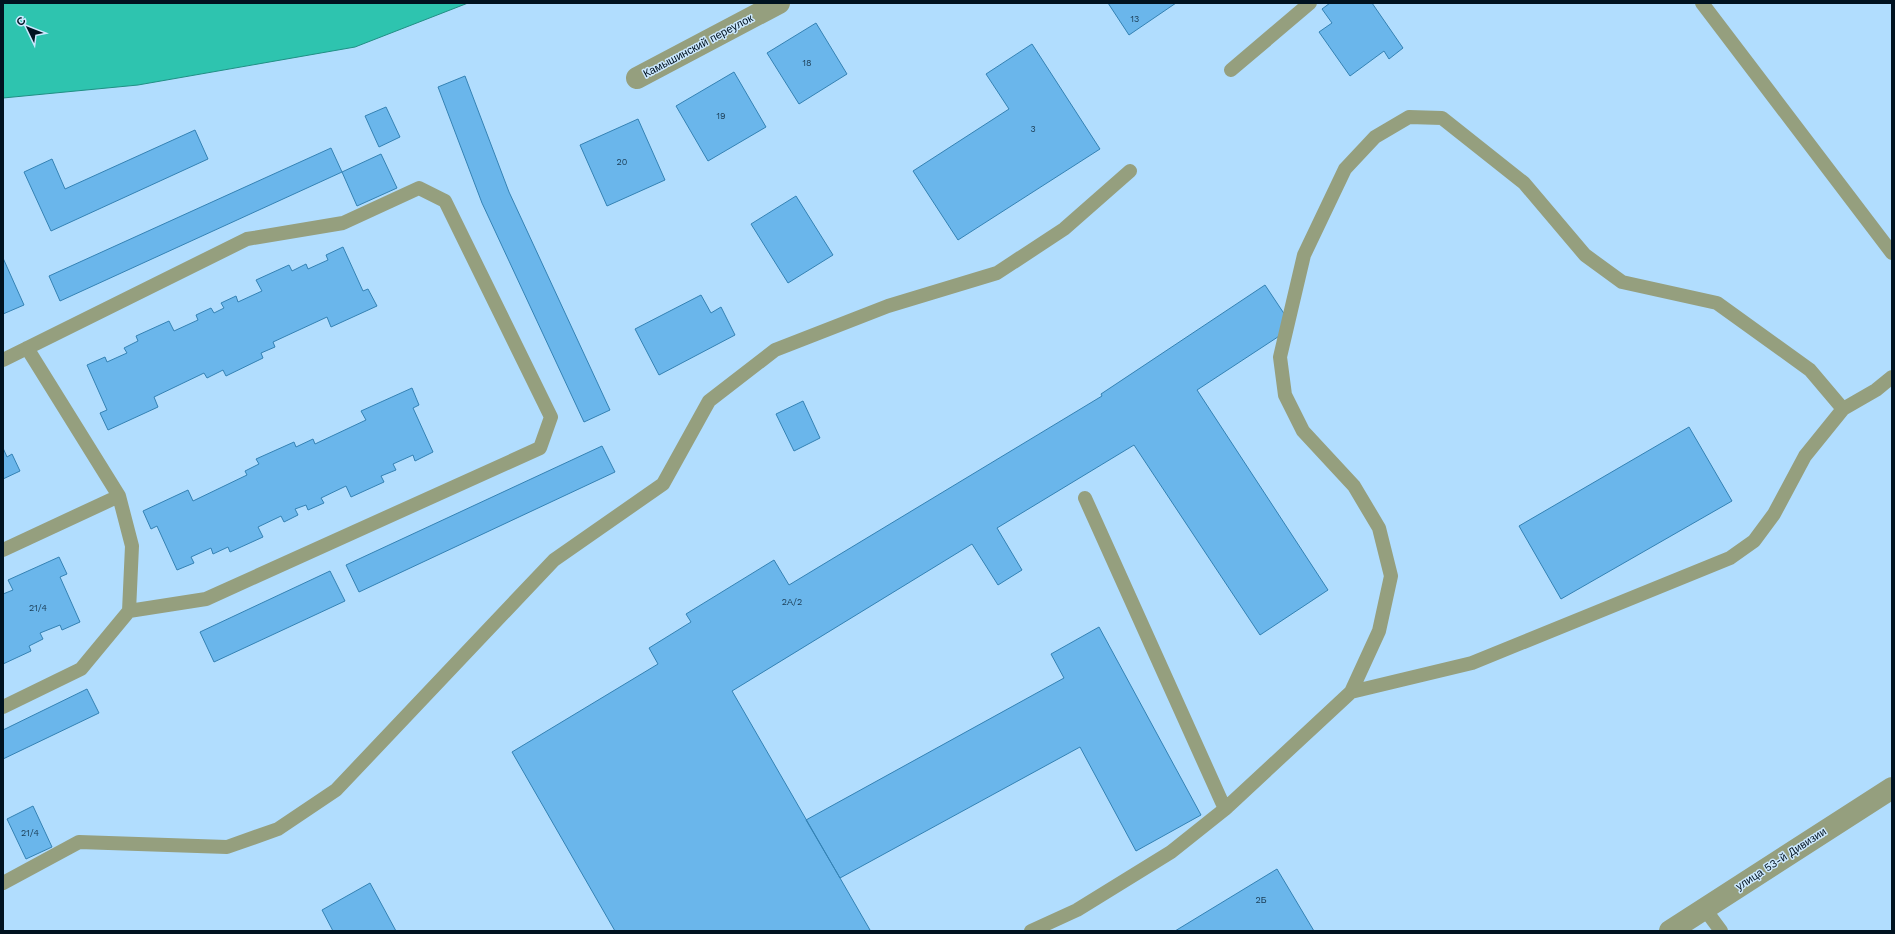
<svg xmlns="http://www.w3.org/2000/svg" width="1895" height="934" viewBox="0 0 1895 934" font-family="'Work Sans',sans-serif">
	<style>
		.water { fill: #2ec4af; stroke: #208f84 }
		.building { fill: #6ab6eb; stroke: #3482b4 }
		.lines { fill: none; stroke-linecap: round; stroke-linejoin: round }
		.lane { stroke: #959f7e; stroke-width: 14 }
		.street { stroke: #959f7e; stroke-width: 22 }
		.labels { text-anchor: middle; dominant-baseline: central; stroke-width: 3; stroke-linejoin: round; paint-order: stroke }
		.number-label { font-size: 9px; fill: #1a3b53 }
		.street-label { font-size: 11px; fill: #001220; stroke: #cbe8fe }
	</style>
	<rect width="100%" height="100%" fill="#b1ddfe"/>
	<path class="water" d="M3,3H468L355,47L138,85L3,98Z"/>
	<path class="building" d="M1108,3H1176L1129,35Z
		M1330,3H1372L1403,48L1389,59L1384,51L1350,76L1319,32L1332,23L1322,9Z
		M816,23L847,74L799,104L767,53Z
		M1032,44L1100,149L958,240L913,171L1009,109L986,74Z
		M734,72L766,127L708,161L676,106Z
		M465,76L509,192L610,410L584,422L482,203L438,87Z
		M386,107L400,137L379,147L365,116Z
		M638,119L665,180L607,206L580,145Z
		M195,130L208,159L51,231L24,172L52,159L65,189Z
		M331,148L342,172L60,301L49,276Z
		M381,154L397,188L357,206L342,172Z
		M796,196L833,255L788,283L751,224Z
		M343,247L363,291L368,289L377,306L331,327L327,317L273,342L275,347L261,353L263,358L226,376L223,370L207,378L204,373L154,397L158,407L108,430L100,413L107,410L87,365L105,357L107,362L127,353L124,348L138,341L136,336L169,321L174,331L198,320L196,315L211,308L214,313L224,308L221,303L236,296L238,302L262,291L256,280L289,265L292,271L306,264L308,269L328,260L326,255Z
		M3,258L24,305L3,314Z
		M1265,285L1293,327L1197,390L1328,590L1260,635L1134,445L997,528L1022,570L998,585L972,544L732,691L870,930L867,931H615L512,752L658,664L649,648L691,622L686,614L774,560L789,585L1102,396L1101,394Z
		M701,295L711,313L721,307L735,335L659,375L635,329Z
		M412,388L419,405L413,408L433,452L415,461L413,455L393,464L396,470L381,476L384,482L351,497L346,486L321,498L324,503L308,510L306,505L295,509L298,515L284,522L281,516L258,527L263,537L230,552L228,547L213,554L211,548L191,557L194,563L177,570L157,526L151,529L143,511L188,490L193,501L247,475L245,471L259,464L256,459L294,442L296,447L313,439L315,444L366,420L361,411Z
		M803,401L820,438L794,451L776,414Z
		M1689,427L1732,501L1561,599L1519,526Z
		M602,446L615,472L359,592L346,565Z
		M3,448L7,457L12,454L20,471L3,479Z
		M59,557L67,574L60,577L80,622L62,630L60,625L40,633L43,639L29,646L31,651L3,664V594L13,590L8,580Z
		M330,571L345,601L214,662L200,632Z
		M1099,627L1201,815L1136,851L1080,747L840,878L806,820L1064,678L1051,654Z
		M87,689L99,713L3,759V730Z
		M33,806L52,847L26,859L7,819Z
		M1277,869L1314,931H1175Z
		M370,883L396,931H333L322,910Z"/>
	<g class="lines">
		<path class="lane" d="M1702,3L1892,253
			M1231,70L1310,3
			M27,348L119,496L132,546L129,611
			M3,360L247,239L343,223L419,188L445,201L551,417L540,448L206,599L129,611L81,669L3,707
			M3,550L119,496
			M1351,692L1472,663L1730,558L1754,541L1774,514L1805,456L1843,409L1876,390L1892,377
			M1225,809L1351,692L1379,631L1391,576L1379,528L1354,486L1303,431L1285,395L1280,357L1304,255L1345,169L1375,137L1409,117L1442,118L1524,183L1585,255L1622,282L1717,303L1810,370L1843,409
			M3,883L79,842L227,847L278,829L336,790L554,560L663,484L709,401L775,350L888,306L997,273L1064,229L1130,171
			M1704,908L1721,931
			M1031,931L1077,910L1171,852L1225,809L1085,498"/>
		<path class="street" d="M637,78L779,3
			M1670,931L1892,788"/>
	</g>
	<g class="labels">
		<g class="number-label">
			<text x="1135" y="19">13</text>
			<text x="807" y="63">18</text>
			<text x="721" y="116">19</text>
			<text x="1033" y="129">3</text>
			<text x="622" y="162">20</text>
			<text x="792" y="602">2А/2</text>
			<text x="38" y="608">21/4</text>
			<text x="30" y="833">21/4</text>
			<text x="1261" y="900">2Б</text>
		</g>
		<g class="street-label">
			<text transform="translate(698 46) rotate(-28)">Камышинский переулок</text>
			<text transform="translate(1781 859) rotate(-33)">улица 53-й Дивизии</text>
		</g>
	</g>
	<rect width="1895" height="934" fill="none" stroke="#001220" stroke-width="8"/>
	<g transform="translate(28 28) rotate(313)" stroke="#cbe8fe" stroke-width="3" paint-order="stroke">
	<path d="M0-3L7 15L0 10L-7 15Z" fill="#001220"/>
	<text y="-6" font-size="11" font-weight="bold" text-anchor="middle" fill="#001220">С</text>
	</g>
</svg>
